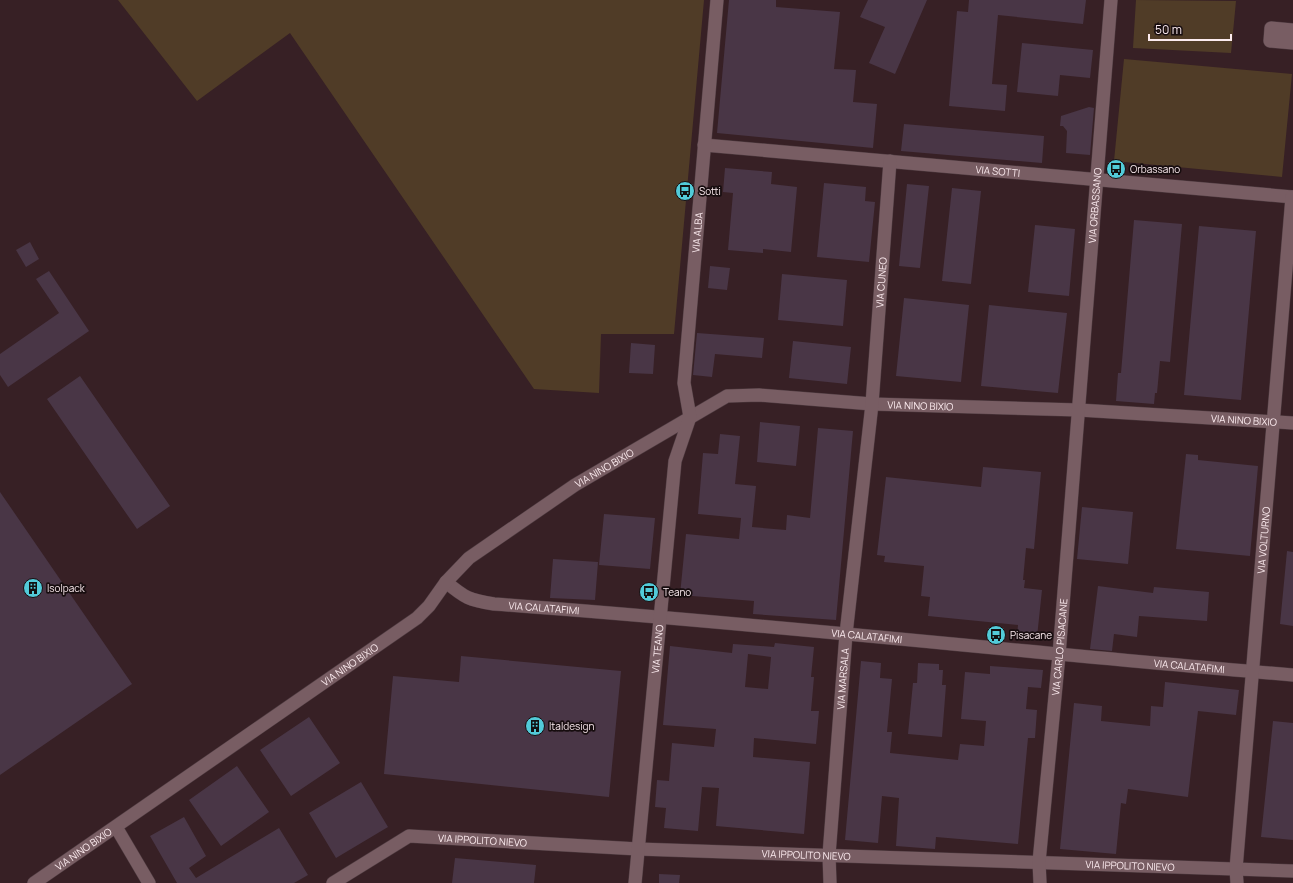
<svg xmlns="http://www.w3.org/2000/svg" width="1293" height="883" viewBox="0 0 1293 883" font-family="Manrope,sans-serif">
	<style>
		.green { fill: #503c27 }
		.building { fill: #493646; fill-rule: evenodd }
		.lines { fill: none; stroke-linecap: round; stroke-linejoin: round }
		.minor-casing { stroke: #4e3b40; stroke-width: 14 }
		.minor { stroke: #785d63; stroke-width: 13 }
		.labels { text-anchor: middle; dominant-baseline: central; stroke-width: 3.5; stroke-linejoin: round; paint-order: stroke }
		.poi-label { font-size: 10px; fill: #fcebef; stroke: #170d0f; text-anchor: start }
		.street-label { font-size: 10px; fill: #fcebef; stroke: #170d0f }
	</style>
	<rect width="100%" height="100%" fill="#372025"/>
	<path class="green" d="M118,0H704L674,334H601L599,393L534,389L290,33L197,101Z
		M1136,0L1236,1L1231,53L1133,48Z
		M1124,59L1292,74L1282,177L1114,161Z"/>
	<path class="building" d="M729,0H776V7L840,12L834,69L856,70L853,102L877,104L873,148L717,133Z
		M868,0H927L895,74L869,63L885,27L860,17Z
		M969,0H1086L1083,24L998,15L992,84L1007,85L1005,111L949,106L957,11L968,12Z
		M1022,43L1093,50L1090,78L1060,75L1058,96L1017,92Z
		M1089,107L1094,108L1090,155L1066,153L1067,131L1063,126H1060L1061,116Z
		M904,124L1044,136L1042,163L901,151Z
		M725,168L772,172L771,184L797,187L791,252L763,249V253L728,250L733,193L723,192Z
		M824,183L866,187L865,201L875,202L869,262L817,257Z
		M907,184L929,186L920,268L899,266Z
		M952,188L981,191L971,284L942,281Z
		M1134,220L1182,224L1170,362L1160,361L1157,393H1155L1154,404L1116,401L1118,373H1121Z
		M1035,225L1075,229L1069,296L1028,292Z
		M1199,226L1256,231L1241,400L1184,395Z
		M30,242L39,259L26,267L16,250Z
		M710,266L730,268L727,290L708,288Z
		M49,271L89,331L8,387L0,375V354L59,313L36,279Z
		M782,274L847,280L843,326L778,320Z
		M904,298L969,305L961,382L896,376Z
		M989,305L1067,313L1058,393L981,386Z
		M697,333L764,338L762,358L715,354L712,377L693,375Z
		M793,341L851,347L847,384L789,378Z
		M631,343L655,345L653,374L629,373Z
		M80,376L170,506L137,529L47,399Z
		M760,422L800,426L796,466L757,462Z
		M818,428L853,431L836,620L753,614L754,601L680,595L686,534L739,539L741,518L698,514L703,453L718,454L720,434L740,436L735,484L756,486L752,527L786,530L787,515L810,518Z
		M1186,454L1198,455V460L1258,466L1250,556L1176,549Z
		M983,467L1041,472L1034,549L1026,548L1023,580H1025L1024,588L1042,590L1037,637L1017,636L1018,625L928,616L930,597L921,596L924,566L884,562L885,556L877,555L886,477L981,487Z
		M0,492L132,684L0,775Z
		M1082,507L1133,512L1128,564L1077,559Z
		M604,514L655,518L650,569L599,565Z
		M1287,551L1293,552V626L1280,624Z
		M553,559L598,562L595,600L550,598Z
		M1098,586L1153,593L1154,587L1209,592L1207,621L1139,616L1137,637L1114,634L1112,651L1090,649Z
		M775,643L814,647L811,677H814L811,711H819L816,744L754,738L753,757L810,762L804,834L716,826L719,788L702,787L698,831L664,828L666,808L655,807L657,780L669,781L672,743L714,747L716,729L663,725L670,646L732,653L733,644L774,647ZM748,654L771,657L768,689L745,687Z
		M461,656L621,671L609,797L384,774L393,676L459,682Z
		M861,661L881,663L880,678L892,679L887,732H892L890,753L958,760L960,744L984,746L986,721L961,719L965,672L990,674V666L1043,670L1041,688L1028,687L1026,709L1037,710L1035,738H1028L1018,844L936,837L935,849L896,846L899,798L882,796L878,843L845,840Z
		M918,663L939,664V670H943L942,685H946L942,737L908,734L913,683H917Z
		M1165,682L1239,690L1236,715L1198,711L1188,797L1128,789L1126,804L1121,803L1116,854L1060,849L1074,703L1102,706L1101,721L1150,726L1151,706L1163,707Z
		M309,717L340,763L291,796L260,750Z
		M1273,721L1293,723V840L1261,837Z
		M237,766L269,812L221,846L189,800Z
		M361,782L388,827L336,858L309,813Z
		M184,817L206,856L189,868L196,878L279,828L308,875L294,883H177L150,836Z
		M455,858L536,865L534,883H452Z
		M659,874L680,875L679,883H659Z"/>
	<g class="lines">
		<defs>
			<g id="minor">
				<path d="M1293,30L1271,28L1270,41L1293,43"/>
				<path id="s1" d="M704,145L1293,197"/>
				<path id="s2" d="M446,582C465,598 469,600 494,604C761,623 1026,653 1293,675"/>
				<path d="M116,827L149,883"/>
				<path id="s3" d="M34,883L417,618L429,606L446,582L469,558L575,485L727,396L759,395L872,404L1079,410L1293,423"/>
				<path id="s4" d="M333,883L409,836L638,849L1293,871"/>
				<path id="s5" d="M635,883L675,461L690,417L684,383L717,0"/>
				<path id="s6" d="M830,883L829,855L846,634L872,404L890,161"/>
				<path id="s7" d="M1040,883L1039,862L1059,655L1111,0"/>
				<path id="s8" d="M1237,883L1236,869L1292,197"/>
			</g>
		</defs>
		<use href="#minor" class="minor-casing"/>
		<use href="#minor" class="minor"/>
	</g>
	<defs>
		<symbol id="bus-disc" viewBox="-11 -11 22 22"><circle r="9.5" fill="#52cbd9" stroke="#170d0f"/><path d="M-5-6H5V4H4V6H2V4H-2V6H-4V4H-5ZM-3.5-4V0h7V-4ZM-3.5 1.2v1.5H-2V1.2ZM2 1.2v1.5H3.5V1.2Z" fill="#111"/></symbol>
		<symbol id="building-disc" viewBox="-11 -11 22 22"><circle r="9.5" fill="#52cbd9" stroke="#170d0f"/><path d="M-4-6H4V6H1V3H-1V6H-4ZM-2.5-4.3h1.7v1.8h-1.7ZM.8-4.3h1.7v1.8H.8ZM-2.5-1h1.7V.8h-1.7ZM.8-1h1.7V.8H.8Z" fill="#111"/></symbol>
	</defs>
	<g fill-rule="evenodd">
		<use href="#bus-disc" x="1105" y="158" width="22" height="22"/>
		<use href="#bus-disc" x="674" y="180" width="22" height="22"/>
		<use href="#building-disc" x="22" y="577" width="22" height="22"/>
		<use href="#bus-disc" x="638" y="581" width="22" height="22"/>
		<use href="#bus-disc" x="985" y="624" width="22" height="22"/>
		<use href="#building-disc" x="524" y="715" width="22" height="22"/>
	</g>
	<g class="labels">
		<g class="poi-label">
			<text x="1130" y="169">Orbassano</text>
			<text x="699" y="191">Sotti</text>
			<text x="47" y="588">Isolpack</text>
			<text x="663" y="592">Teano</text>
			<text x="1010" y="635">Pisacane</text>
			<text x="549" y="726">Italdesign</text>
		</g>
		<g class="street-label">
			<text stroke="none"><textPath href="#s1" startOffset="295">VIA SOTTI</textPath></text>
			<text stroke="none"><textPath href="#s7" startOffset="680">VIA ORBASSANO</textPath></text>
			<text stroke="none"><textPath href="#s5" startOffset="656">VIA ALBA</textPath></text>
			<text stroke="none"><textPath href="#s6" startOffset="603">VIA CUNEO</textPath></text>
			<text stroke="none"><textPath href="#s3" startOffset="1044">VIA NINO BIXIO</textPath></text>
			<text stroke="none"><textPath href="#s3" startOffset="1368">VIA NINO BIXIO</textPath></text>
			<text stroke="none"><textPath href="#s3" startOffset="708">VIA NINO BIXIO</textPath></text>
			<text stroke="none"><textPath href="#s8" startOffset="344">VIA VOLTURNO</textPath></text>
			<text stroke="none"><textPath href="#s2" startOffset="104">VIA CALATAFIMI</textPath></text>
			<text stroke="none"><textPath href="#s2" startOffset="428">VIA CALATAFIMI</textPath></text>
			<text stroke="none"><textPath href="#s7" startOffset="237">VIA CARLO PISACANE</textPath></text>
			<text stroke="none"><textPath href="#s5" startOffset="235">VIA TEANO</textPath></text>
			<text stroke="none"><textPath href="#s3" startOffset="384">VIA NINO BIXIO</textPath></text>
			<text stroke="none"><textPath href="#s2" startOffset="752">VIA CALATAFIMI</textPath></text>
			<text stroke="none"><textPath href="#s6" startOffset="205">VIA MARSALA</textPath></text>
			<text stroke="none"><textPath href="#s4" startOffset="163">VIA IPPOLITO NIEVO</textPath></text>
			<text stroke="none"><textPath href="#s3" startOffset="60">VIA NINO BIXIO</textPath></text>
			<text stroke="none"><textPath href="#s4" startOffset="487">VIA IPPOLITO NIEVO</textPath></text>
			<text stroke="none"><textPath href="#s4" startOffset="811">VIA IPPOLITO NIEVO</textPath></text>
		</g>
	</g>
	<path d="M1149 34v6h82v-6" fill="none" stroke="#fcebef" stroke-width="2"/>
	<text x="1155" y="34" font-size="12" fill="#fcebef" stroke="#170d0f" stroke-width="3" paint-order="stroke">50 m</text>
</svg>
